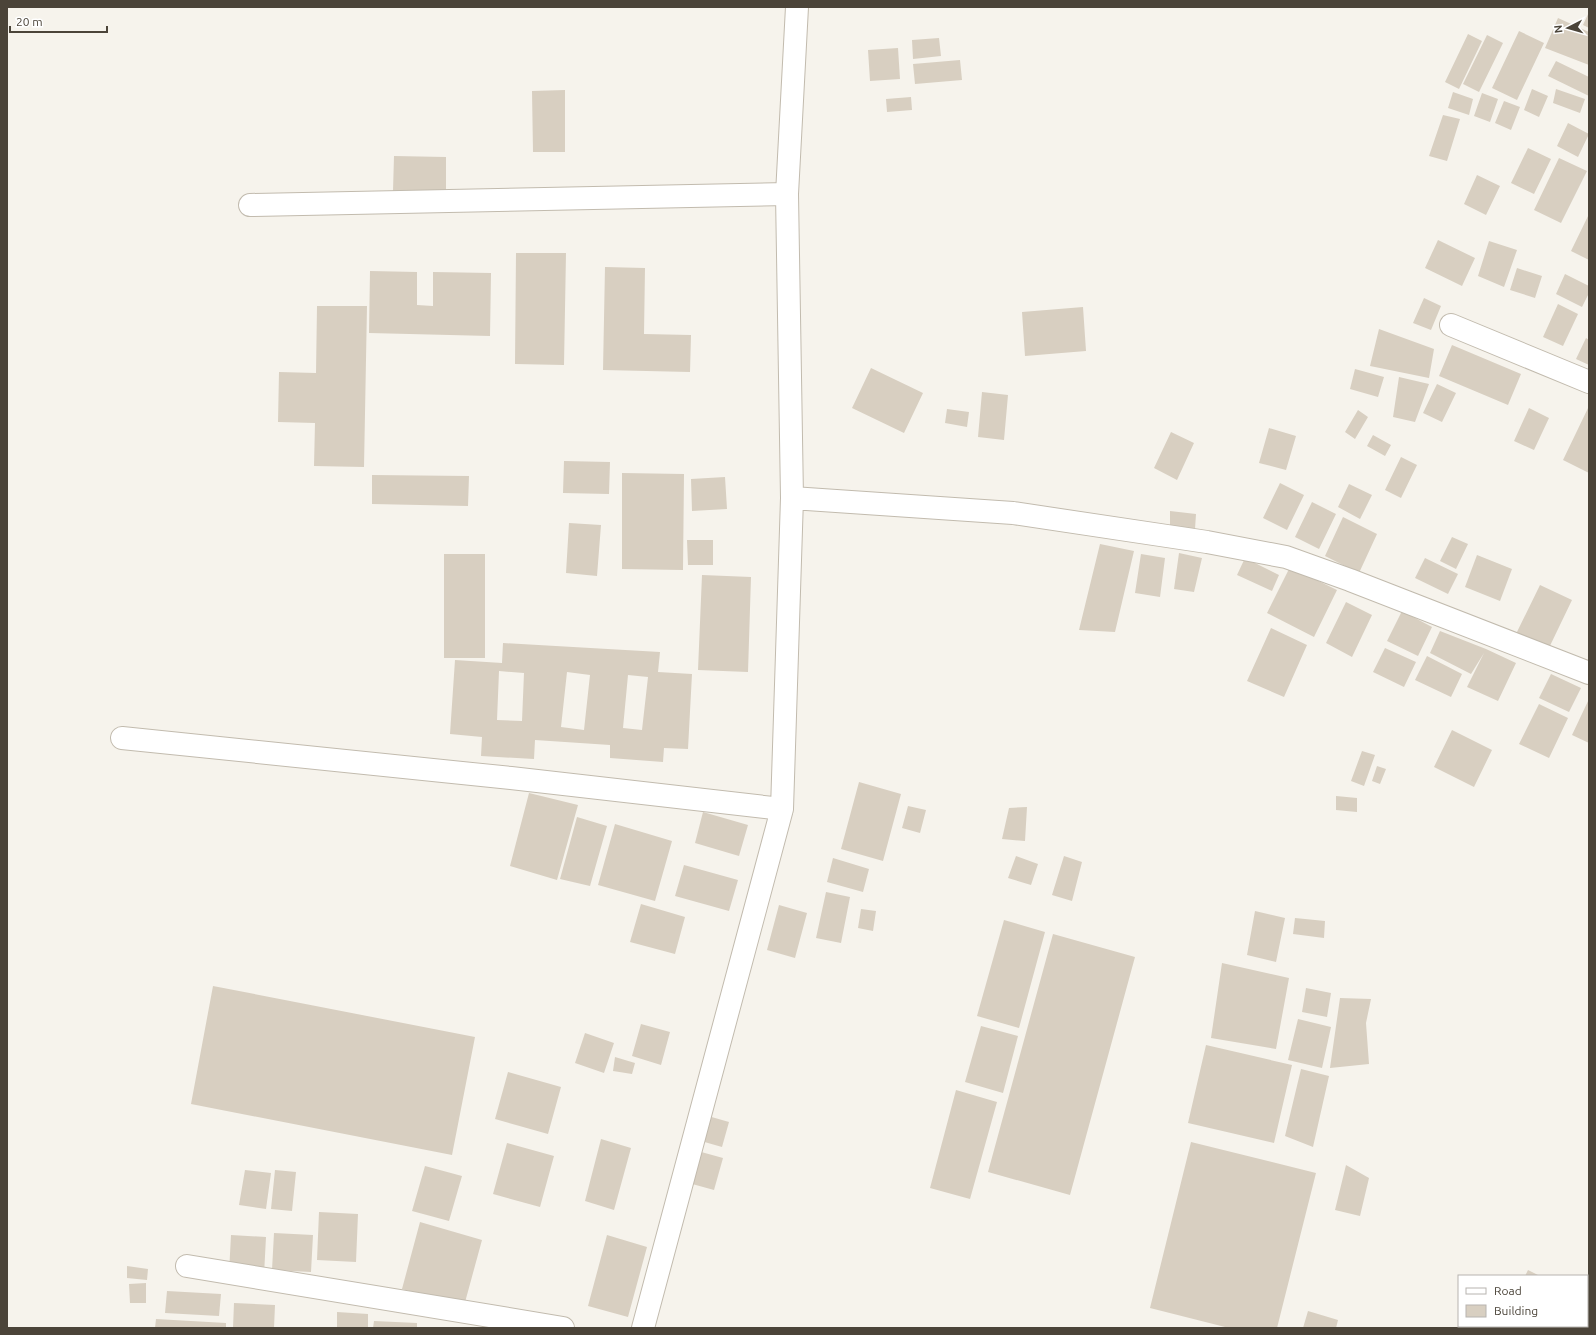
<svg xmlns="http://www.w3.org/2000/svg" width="1596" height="1335" viewBox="0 0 1596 1335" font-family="Ubuntu,sans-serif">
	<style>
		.building { fill: #d8cfc1; fill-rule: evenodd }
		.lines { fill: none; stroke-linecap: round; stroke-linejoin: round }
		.street-casing { stroke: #c2bbae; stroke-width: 24 }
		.street { stroke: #fff; stroke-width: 22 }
	</style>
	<rect width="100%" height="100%" fill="#f6f3ec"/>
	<path class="building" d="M1589,12V28L1583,25Z
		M1558,18L1589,32V65L1545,48Z
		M1519,31L1544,43L1517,100L1492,88Z
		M1468,34L1482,41L1459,89L1445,82Z
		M1487,35L1503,43L1479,92L1463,84Z
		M939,38L941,56L913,59L912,40Z
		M898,48L900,79L870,81L868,50Z
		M960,60L962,80L915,84L913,64Z
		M1556,61L1589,77V96L1548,76Z
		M1532,89L1548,96L1539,117L1524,110Z
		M1556,89L1585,99L1580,113L1553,103Z
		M565,90V152H533L532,91Z
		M1453,92L1473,99L1469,115L1448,108Z
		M1482,93L1498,99L1490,122L1474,116Z
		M911,97L912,110L887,112L886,99Z
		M1504,101L1520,107L1511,130L1495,123Z
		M1443,115L1460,119L1447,161L1429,156Z
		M1568,123L1589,134L1578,157L1557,146Z
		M1528,148L1551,159L1534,194L1511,183Z
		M394,156L446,157V192L393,191Z
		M1559,158L1587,171L1561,223L1534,210Z
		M1477,175L1500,186L1486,215L1464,204Z
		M1589,214V260L1571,251Z
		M1438,240L1475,258L1462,286L1425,268Z
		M1489,241L1517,250L1504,287L1478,276Z
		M516,253H566L564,365L515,364Z
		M605,267L645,268L644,334L691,335L690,372L603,370Z
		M1517,268L1542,276L1535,298L1510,290Z
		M370,271L417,272V305L433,306V272L491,273L490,336L369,333Z
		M1565,274L1589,286V293L1582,307L1556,294Z
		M1424,298L1441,306L1431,330L1413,323Z
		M1558,304L1578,314L1563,346L1543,337Z
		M317,306H367L364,467L314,466L315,423L278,422L279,372L316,373Z
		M1083,307L1086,351L1025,356L1022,312Z
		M1379,329L1434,349L1429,378L1370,366Z
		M1586,338L1589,340V365L1576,359Z
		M1452,345L1521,374L1508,405L1439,376Z
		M871,368L923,393L904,433L852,408Z
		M1355,369L1384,377L1378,397L1350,389Z
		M1399,377L1429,384L1415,422L1393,417Z
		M1437,384L1456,393L1442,422L1423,413Z
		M982,392L1008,395L1004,440L978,437Z
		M1589,406V473L1563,460Z
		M1529,408L1549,418L1534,450L1514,441Z
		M947,409L969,412L967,427L945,423Z
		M1358,410L1368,417L1355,439L1345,432Z
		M1269,428L1296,436L1286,470L1259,463Z
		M1171,432L1194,443L1177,480L1154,468Z
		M1373,435L1391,445L1385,456L1367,446Z
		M1401,457L1417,465L1401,498L1385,490Z
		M564,461L610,462L609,494L563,493Z
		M622,473L684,474L683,570L622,569Z
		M372,475L469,476L468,506L372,504Z
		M725,477L727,509L692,511L691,479Z
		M1280,483L1304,495L1287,530L1263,518Z
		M1349,484L1372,495L1360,519L1338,507Z
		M1312,502L1336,514L1319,549L1295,537Z
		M1170,511L1196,514L1195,529L1170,527Z
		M1343,517L1377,534L1359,573L1325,556Z
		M569,523L601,525L597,576L566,573Z
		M1452,537L1468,544L1456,569L1440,561Z
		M687,540H713V565H688Z
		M1100,544L1134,551L1115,632L1079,630Z
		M1179,553L1202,558L1194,592L1174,589Z
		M444,554H485V658H444Z
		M1141,554L1165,558L1160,597L1135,593Z
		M1477,555L1512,569L1500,601L1465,587Z
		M1245,558L1279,575L1272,591L1237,575Z
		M1425,558L1458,574L1448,594L1415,578Z
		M1290,567L1337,590L1314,637L1267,613Z
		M702,575L751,577L748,672L698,670Z
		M1540,585L1572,600L1547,652L1515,636Z
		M1346,602L1372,615L1352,657L1326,643Z
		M1402,611L1432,627L1418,656L1387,641Z
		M1271,628L1307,645L1284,697L1247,681Z
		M1440,631L1486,649L1516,663L1498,701L1467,687L1484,653L1471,674L1430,653Z
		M503,643L660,652L658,672L692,674L688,749L664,748L663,762L610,758V745L535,740L534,759L481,756L482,737L450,734L455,660L502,663ZM499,671L524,673L522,721L497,720ZM567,672L590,675L584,730L561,727ZM628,675L648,677L642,730L623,728Z
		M1385,648L1416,662L1404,687L1373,672Z
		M1427,656L1462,674L1451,697L1415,680Z
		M1551,674L1581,688L1569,712L1539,698Z
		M1589,699V743L1572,735Z
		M1539,704L1568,718L1549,758L1519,744Z
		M1452,730L1492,750L1474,787L1434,767Z
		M1362,751L1375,755L1364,786L1351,781Z
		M1377,766L1386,769L1380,784L1372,781Z
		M859,782L901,794L883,861L841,849Z
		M529,793L578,805L557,880L510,866Z
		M1336,796L1357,798V812L1336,810Z
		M908,806L926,810L920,833L902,828Z
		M1027,807L1025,841L1002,839L1009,808Z
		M703,812L748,825L739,856L695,843Z
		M577,817L607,826L590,886L560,879Z
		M615,824L672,841L655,901L598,885Z
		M1016,856L1038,864L1031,885L1008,878Z
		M1064,856L1082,862L1072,901L1052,895Z
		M833,858L869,869L863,892L827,882Z
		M684,865L738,880L729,911L675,896Z
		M826,892L850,897L841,943L816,938Z
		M641,904L685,917L675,954L630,942Z
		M779,905L807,913L795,958L767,950Z
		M861,909L876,911L873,931L858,928Z
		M1255,911L1285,918L1276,962L1247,955Z
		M1295,918L1325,921L1324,938L1293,934Z
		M1004,920L1045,932L1019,1028L977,1016Z
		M1053,934L1135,957L1070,1195L988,1172Z
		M1222,963L1289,978L1276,1049L1211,1038Z
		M213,986L475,1037L452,1155L191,1104Z
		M1306,988L1331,993L1327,1017L1302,1012Z
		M1340,998L1371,999L1366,1023L1369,1064L1330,1068Z
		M1298,1019L1331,1027L1322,1068L1288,1060Z
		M641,1024L670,1032L661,1065L632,1056Z
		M981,1026L1018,1036L1003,1093L965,1082Z
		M585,1033L614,1043L604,1073L575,1063Z
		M1206,1045L1292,1065L1274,1143L1188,1123Z
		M615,1057L635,1063L632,1074L613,1071Z
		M1301,1069L1329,1076L1313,1147L1285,1136Z
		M508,1072L561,1087L548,1134L495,1119Z
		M956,1090L997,1102L970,1199L930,1188Z
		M701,1114L729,1122L722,1147L694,1139Z
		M601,1139L631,1148L614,1210L585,1201Z
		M1191,1142L1316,1173L1277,1328H1229L1150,1308Z
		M507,1143L554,1156L540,1207L493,1194Z
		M694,1150L723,1158L714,1190L685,1182Z
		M1346,1165L1369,1178L1360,1216L1335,1210Z
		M425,1166L462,1176L449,1221L412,1211Z
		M245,1170L271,1173L266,1209L239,1205Z
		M275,1170L296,1172L292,1211L271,1209Z
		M319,1212L358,1214L356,1262L317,1260Z
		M420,1222L482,1240L464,1306L402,1289Z
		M274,1233L313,1235L311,1272L272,1270Z
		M231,1235L266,1237L264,1275L229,1273Z
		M607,1235L647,1247L628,1317L588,1306Z
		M127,1266L148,1269L147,1280L127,1278Z
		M1528,1270L1540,1276H1525Z
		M146,1283V1303H130L129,1284Z
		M167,1291L221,1294L219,1316L165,1313Z
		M1587,1297L1589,1298V1328H1502L1503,1326H1587Z
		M234,1303L275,1305L274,1328H233Z
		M1308,1311L1338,1320L1336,1328H1303Z
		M337,1312L368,1314V1328H337Z
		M156,1319L226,1323V1328H155Z
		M374,1321L417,1323V1328H373Z"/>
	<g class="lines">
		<defs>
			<path id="street" d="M787,194L797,7
				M250,205L787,194L792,498
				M1451,325L1589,382
				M122,738L511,778L782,809L792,498L1013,513L1207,542L1286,557L1350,580L1589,673
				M187,1266L563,1328
				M643,1328L782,809"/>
		</defs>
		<use href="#street" class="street-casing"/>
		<use href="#street" class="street"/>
	</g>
	<rect width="1596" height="1335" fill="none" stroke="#4b4439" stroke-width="16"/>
	<rect x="1458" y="1275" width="130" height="52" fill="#ffffff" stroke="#b7b4b0"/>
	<rect x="1466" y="1288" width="20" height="6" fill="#ffffff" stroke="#b7b4b0"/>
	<text x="1494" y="1295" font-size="12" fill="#4b4439">Road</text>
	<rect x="1466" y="1305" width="20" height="12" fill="#d8cfc1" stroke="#b7b4b0"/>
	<text x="1494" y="1315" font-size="12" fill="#4b4439">Building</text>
	<g transform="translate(1568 28) rotate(264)" stroke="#ffffff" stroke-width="3" paint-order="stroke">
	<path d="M0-3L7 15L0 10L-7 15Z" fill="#4b4439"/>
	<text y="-6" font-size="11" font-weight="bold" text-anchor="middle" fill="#4b4439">N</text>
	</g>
	<path d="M10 26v6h97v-6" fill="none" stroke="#4b4439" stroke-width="2"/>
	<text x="16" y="26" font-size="12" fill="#4b4439" stroke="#ffffff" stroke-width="3" paint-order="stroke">20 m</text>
</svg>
